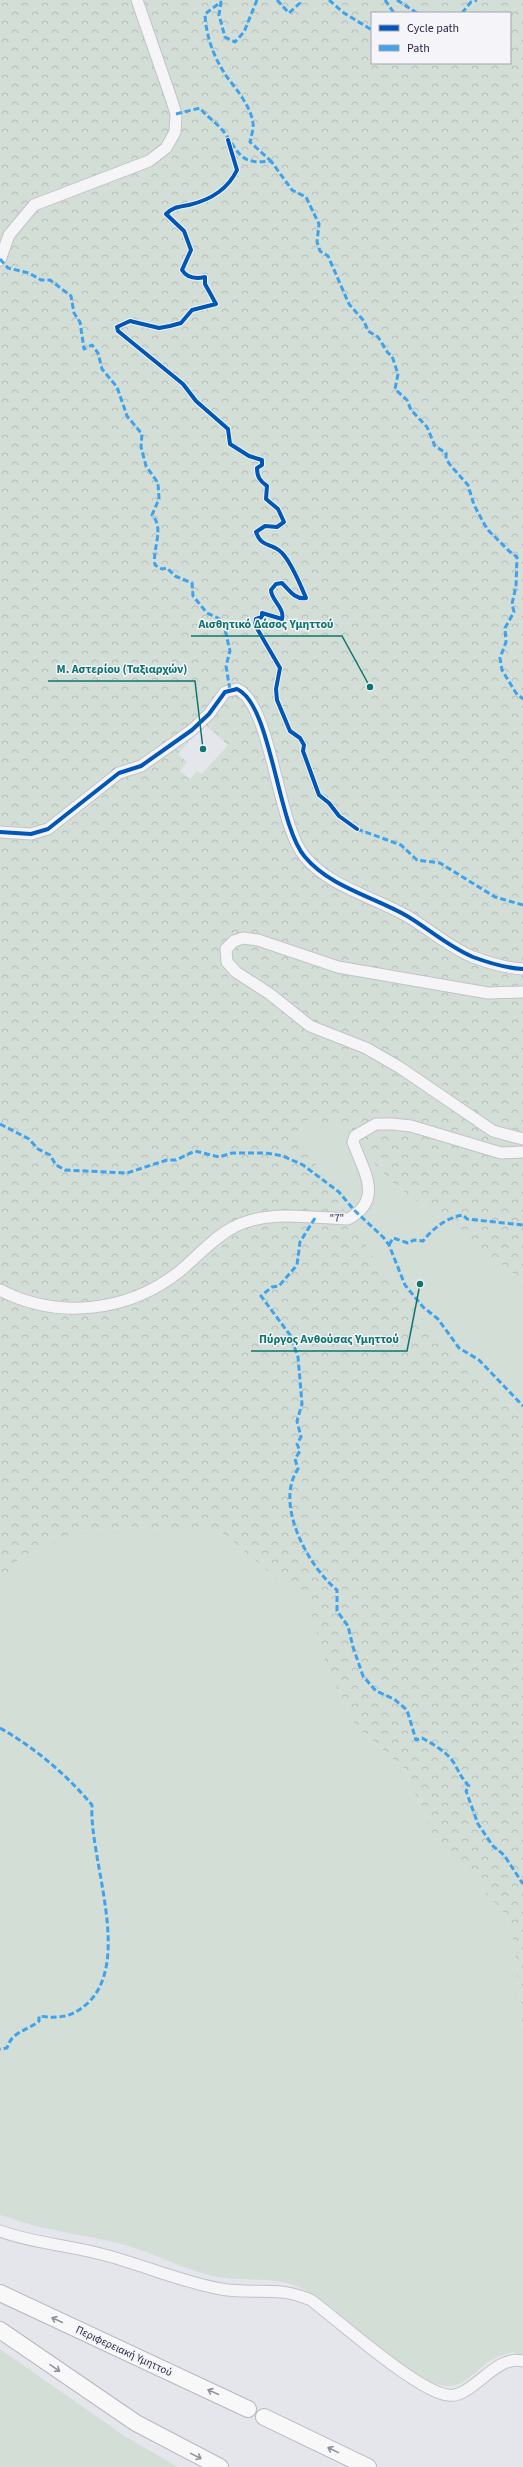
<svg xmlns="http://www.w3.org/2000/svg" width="523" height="2467" viewBox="0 0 523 2467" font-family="'Source Sans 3',sans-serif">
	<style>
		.green { fill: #d3ded7 }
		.forest { fill: url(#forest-crowns); fill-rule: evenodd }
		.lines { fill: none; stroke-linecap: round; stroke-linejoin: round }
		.minor-casing { stroke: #c2c3c9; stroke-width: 13 }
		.highway-casing { stroke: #b7b8c0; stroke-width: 18 }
		.minor { stroke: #f5f5f7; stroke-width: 11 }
		.highway { stroke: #f8f8f9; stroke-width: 16 }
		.quiet { stroke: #3ea3ec; stroke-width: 3; stroke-dasharray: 6 3; stroke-linecap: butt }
		.cycleway-casing { stroke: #f4f4f9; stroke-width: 6 }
		.cycleway { stroke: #0057b8; stroke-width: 4 }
		.oneway { stroke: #9090a0 }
		.labels { text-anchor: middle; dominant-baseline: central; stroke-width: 3; stroke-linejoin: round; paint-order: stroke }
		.street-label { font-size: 11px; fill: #292947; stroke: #f4f4f9 }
		.leader { fill: none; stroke: #0f766e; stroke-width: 1.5 }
		.callout-dot { fill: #0f766e; stroke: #f4f4f9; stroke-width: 1.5 }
		.callout-label { font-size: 12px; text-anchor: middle; font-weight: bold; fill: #0f766e; stroke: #f4f4f9; stroke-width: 3; stroke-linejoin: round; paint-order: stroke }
	</style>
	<defs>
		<pattern id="forest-crowns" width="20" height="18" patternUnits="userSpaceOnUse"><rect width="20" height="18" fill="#d3ded7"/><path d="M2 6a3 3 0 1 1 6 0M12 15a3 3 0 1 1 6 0" fill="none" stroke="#b5beba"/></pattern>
	</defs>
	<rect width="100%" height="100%" fill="#e5e6eb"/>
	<path class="green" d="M307,1120L339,1126L393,1183L523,1281V1419L468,1372L382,1271L297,1134Z
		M138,1527L224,1534L309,1605L329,1672L356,1727L404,1768L434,1838L506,1915L514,1944L523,2028V2369L521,2357L513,2352C507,2354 501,2355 495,2358C481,2364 467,2386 449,2386C402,2385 345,2306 299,2287C273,2276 239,2282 212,2276C180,2268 150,2251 118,2243C79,2234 38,2229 0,2215V1589L18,1559L78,1531Z
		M0,2349L126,2437L178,2467H0Z"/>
	<path class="forest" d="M0,0H523V1281L393,1183L339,1126L307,1120L297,1134L382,1271L468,1372L523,1419V2028L514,1944L506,1915L434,1838L404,1768L356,1727L329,1672L308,1605L224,1534L138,1527L78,1531L18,1559L0,1589ZM372,13H510V63H372ZM204,724L228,745L202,774L197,771L190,779L180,771L187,762L178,754Z"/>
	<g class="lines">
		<defs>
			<path id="minor" d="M0,260L9,235L34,205L149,161L166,148L175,132L176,114L172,101L137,0
				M0,832L31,834L48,829L119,773L141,766L192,730L209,714L225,692L237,689C272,705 277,825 305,857C330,887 374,897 407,916C429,929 449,947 473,957C489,963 506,968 523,969
				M523,992L488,993L338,967L258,940L243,938L234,941L226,949L227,962L236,972L270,994L310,1026L366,1048L399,1067L493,1131L523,1139
				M0,1290C58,1320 129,1312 180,1271C197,1257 214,1237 234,1227C268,1209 311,1218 348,1219C384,1200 364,1172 353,1142L355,1136L376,1124H392L411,1126L501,1153L523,1152
				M0,2231C33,2243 67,2245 101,2254C141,2264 181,2282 221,2289C256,2295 276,2285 311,2300C339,2321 418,2392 448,2395C452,2396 459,2394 463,2392C481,2383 501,2355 523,2361"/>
			<path id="highway" d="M0,2293L248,2409
				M0,2330L136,2423L220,2467
				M264,2417L368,2467"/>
		</defs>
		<use href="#minor" class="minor-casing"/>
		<use href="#highway" class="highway-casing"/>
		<use href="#minor" class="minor"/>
		<use href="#highway" class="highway"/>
		<path class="quiet" d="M257,0L244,32L235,42L225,37L219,15L221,2L205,14C206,37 214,58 227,77C237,90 251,107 253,123C254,129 251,136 250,142L271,161
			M277,0L289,13L300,3L298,0
			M329,0L344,13L372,30
			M385,0L394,13
			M397,0L417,13
			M462,13L471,2L477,0
			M176,114L200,108C207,117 217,123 224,132C240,154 240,165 271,161L292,190L306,197L319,224L317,242L320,251L328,256L349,304L364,321L368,331L378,337L388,353L392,356L398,374L395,389L407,400L411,410L427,427L435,446L446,453V459L451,466L468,485L474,505L487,529L509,551L517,557L516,586L512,604L514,612L505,628L506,642L500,658L502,670L516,693L523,699
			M0,259L8,268L29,273L41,280H50L71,296L74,313L80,322L84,349L92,345L98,353L102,369L117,387L127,416L142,434L141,447L146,466L158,483L159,499L152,515C165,528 152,549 155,565L162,569L167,568L175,576L192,583L193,596L207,613L218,618L224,625L230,651L226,666L230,690
			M357,829L401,845L417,860L440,863L495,897L523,905
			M0,1124L29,1139L38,1149L50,1155L56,1165L65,1170L127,1173L167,1160H176L195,1151L219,1157L232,1153H266L283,1156L303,1165L339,1192L354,1210L383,1237L389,1245L405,1285L423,1307L438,1319L459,1348L479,1360L523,1406
			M315,1218L300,1242L297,1265L279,1286L272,1287L261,1296L290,1335L298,1357L302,1404L297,1421L301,1437L297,1444L300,1451L295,1459L298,1469C274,1504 308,1566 337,1590V1611L348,1626L353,1647L363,1676L376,1691L394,1699L407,1710L416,1740L422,1738C433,1744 447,1752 454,1763C459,1772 462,1779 469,1786L466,1791L478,1824L493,1846L504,1855L523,1884
			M389,1245L393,1238L408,1243L414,1240L423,1241C433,1228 448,1217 463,1215L467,1219L523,1225
			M0,1728C35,1748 66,1774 92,1805C89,1859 132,1958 89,2002C73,2017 60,2019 39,2016V2021C27,2031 12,2031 7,2048L0,2049"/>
		<defs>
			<path id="cycleway" d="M228,140L237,170C228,189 210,200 189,205C179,207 173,207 166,214L184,231L191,250L182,270C187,278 196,279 205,277V284L216,304L192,310L181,323L170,326L159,328L130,321L117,327L118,331L183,384L196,401L228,429L230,444L249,456L262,460V465L257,468C257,477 260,481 267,486L266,499L278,509L284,522L277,527L265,526L256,532C262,549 272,542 282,553C291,562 301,586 306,598C295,600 289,590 282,583L276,584L271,590C271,600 285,608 282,619L262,613V617L256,619L255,625L280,668L276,689L277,700L290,731L300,738L304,745L303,751L319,795L329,803L339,816L357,829
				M0,832L31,834L48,829L119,773L141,766L192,730L209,714L225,692L237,689C272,705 277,825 305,857C330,887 374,897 407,916C429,929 449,947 473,957C489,963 506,968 523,969"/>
		</defs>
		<use href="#cycleway" class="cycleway-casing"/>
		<use href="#cycleway" class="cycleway"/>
	</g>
	<defs><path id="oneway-shaft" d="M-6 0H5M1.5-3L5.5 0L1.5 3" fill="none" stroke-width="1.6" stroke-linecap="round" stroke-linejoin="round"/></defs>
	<g class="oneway">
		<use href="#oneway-shaft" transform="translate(57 2320) rotate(-155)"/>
		<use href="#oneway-shaft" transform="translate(55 2368) rotate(35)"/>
		<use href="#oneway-shaft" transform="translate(213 2392) rotate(-155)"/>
		<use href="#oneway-shaft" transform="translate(333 2450) rotate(-154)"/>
		<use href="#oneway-shaft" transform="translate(196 2456) rotate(26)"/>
	</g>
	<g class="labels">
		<g class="street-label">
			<text transform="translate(337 1218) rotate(-2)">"7"</text>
			<text transform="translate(124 2351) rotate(25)">Περιφερειακή Υμηττού</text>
		</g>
	</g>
	<path class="leader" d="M370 687L342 636H191M203 749L195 681H48M420 1284L407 1351H251"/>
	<g class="callout-dot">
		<circle cx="370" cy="687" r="4"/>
		<circle cx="203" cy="749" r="4"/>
		<circle cx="420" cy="1284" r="4"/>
	</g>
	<g class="callout-label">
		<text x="266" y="628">Αισθητικό Δάσος Υμηττού</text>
		<text x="122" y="673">Μ. Αστερίου (Ταξιαρχών)</text>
		<text x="329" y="1343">Πύργος Ανθούσας Υμηττού</text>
	</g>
	<rect x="371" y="12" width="140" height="52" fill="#f4f4f9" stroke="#a3a3b2"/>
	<rect x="379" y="25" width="20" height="6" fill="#0057b8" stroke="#a3a3b2"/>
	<text x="407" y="32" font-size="12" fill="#292947">Cycle path</text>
	<rect x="379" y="45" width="20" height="6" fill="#3ea3ec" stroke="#a3a3b2"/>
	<text x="407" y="52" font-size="12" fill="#292947">Path</text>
</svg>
